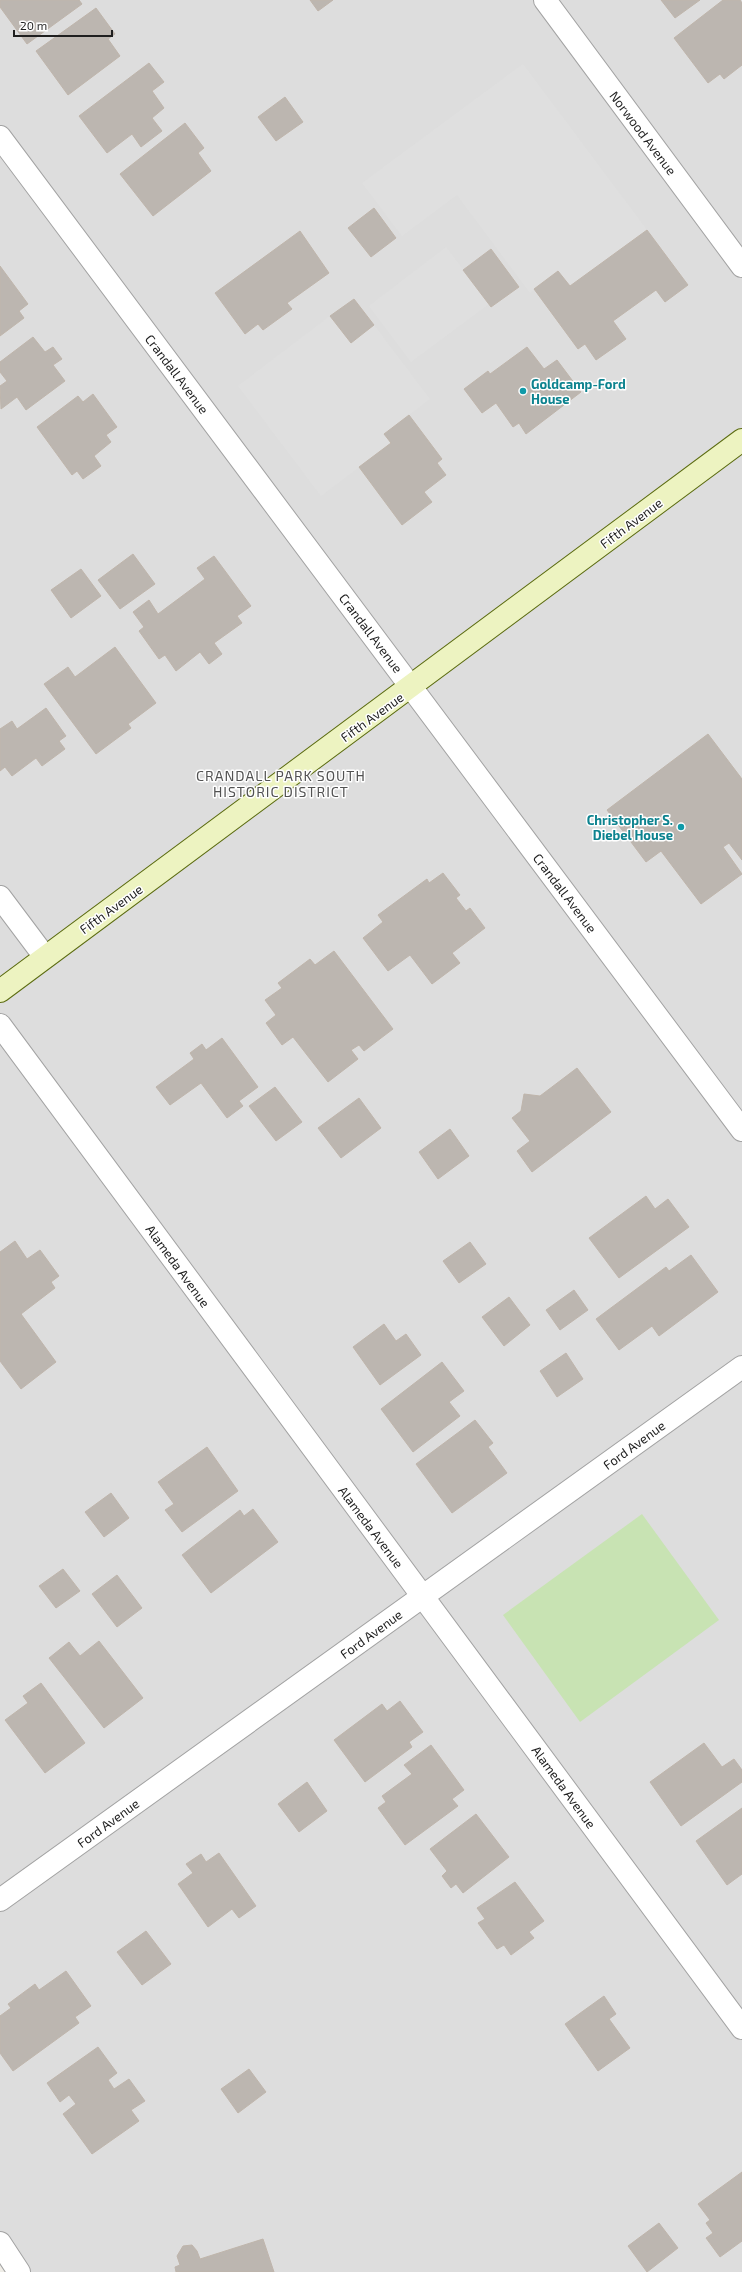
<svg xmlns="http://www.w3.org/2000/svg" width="742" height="2272" viewBox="0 0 742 2272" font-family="'Exo 2',sans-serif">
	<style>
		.residential { fill: #ddd }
		.grass { fill: #c8e3b3 }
		.parking { fill: #dfdfdf }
		.building { fill: #bcb6b0; stroke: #bfb5ab }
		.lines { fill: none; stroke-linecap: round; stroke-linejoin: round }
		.street-casing { stroke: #a3a3a3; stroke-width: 24 }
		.secondary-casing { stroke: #5c6c11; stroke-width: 24 }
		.street { stroke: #fff; stroke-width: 22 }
		.secondary { stroke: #edf3c1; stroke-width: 22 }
		.culture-dot { fill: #0f9aa8; stroke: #fff; stroke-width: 1.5 }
		.labels { text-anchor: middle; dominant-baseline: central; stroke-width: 3; stroke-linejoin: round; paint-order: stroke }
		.street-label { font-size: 13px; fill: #1f1f1f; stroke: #fff }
		.culture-label { font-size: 13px; font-weight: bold; fill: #0d838f; stroke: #fff; text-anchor: start }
		.neighbourhood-label { font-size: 14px; letter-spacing: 1px; fill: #525252; stroke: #fff }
	</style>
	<rect width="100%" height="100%" fill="#efede7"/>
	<path class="residential" d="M0,0H742V2272H19L0,2243Z"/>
	<path class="grass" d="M642,1514L719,1620L580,1722L503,1615Z"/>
	<path class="parking" d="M523,64L647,230L570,286L558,271L530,293L457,195L402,236L362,183Z
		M446,247L489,304L411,362L369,306Z
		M330,316L351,343L374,325L430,399L384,434L391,443L321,496L238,386Z"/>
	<path class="building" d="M0,0H79L82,4L27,44L0,7Z
		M310,0H333L318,11Z
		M661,0H700L675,18Z
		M723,0H740L742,3V65L724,79L720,74L708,83L674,38Z
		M96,8L115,34L108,39L120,56L68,95L36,51Z
		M149,63L164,82L152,91L164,108L152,118L162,131L141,147L132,134L107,153L79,116Z
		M285,97L303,122L276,141L258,117Z
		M185,123L204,148L198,153L211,171L153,216L120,174Z
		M374,208L396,238L371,257L348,228Z
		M647,230L688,285L665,302L656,290L613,321L626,339L596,360L585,344L578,349L534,289L558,271L570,286Z
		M300,231L329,273L287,303L292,309L263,330L258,324L245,334L215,293Z
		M491,249L519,287L491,307L463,270Z
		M0,266L28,304L19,311L24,318L0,336Z
		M354,299L374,325L351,343L330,316Z
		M33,337L45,352L53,347L62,359L53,365L65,381L26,410L17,397L1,409L0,386L7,381L0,372V362Z
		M527,347L544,369L557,360L581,392L526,434L519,423L513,427L496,403L482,413L464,389L488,371L490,374Z
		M93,394L117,427L106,435L111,442L94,456L101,466L83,479L77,471L72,475L37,427L78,396L83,402Z
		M409,415L442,459L437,463L446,475L424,492L432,502L402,525L359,467L391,443L384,434Z
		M133,554L155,584L120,609L98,580Z
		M214,556L251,606L237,616L242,623L214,643L222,654L209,664L200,652L176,671L165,655L159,659L139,631L144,627L133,612L149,600L158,614L205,579L197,568Z
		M81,569L101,596L71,618L51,590Z
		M115,647L156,703L128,724L131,728L96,754L44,684L68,667L75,677Z
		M46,708L66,736L59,741L65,749L42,766L36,758L12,776L5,767L0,771V729L12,721L17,729Z
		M708,734L742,779V860L729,843L723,847L742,874L701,904L661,851L646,862L607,810Z
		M443,873L460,895L456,898L466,911L470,908L485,928L452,953L460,963L432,984L410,955L388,971L363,938L383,922L378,915L427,879L429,883Z
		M334,951L393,1029L364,1051L359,1045L351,1050L358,1059L328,1082L293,1037L282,1045L266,1023L276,1015L265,1000L282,988L278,983L310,959L315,965Z
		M222,1038L258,1087L239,1101L243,1106L227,1118L201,1083L170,1105L156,1087L194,1059L190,1053L202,1044L206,1050Z
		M577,1068L611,1112L532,1172L517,1151L530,1141L512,1118L521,1111L524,1094L540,1096Z
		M275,1087L302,1122L276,1141L249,1106Z
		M359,1098L381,1128L341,1158L318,1128Z
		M450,1129L469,1156L438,1179L419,1152Z
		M646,1196L655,1209L668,1199L689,1227L619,1278L589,1238Z
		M15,1241L27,1259L40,1250L59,1276L51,1282L55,1288L21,1314L56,1362L21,1389L0,1361V1252Z
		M470,1242L486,1264L459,1283L443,1261Z
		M691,1255L718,1292L659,1336L652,1326L619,1350L596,1319L666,1267L669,1271Z
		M574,1290L588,1310L560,1330L546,1310Z
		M509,1297L530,1325L504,1346L482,1317Z
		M384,1324L396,1341L406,1334L421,1355L380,1385L353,1347Z
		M566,1353L583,1379L557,1397L540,1371Z
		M442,1362L464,1391L449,1402L460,1416L413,1452L381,1409Z
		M475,1420L493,1443L488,1447L507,1473L452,1513L416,1464Z
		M207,1447L238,1491L182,1532L165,1510L174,1504L158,1482Z
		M111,1493L129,1518L104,1537L85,1512Z
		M253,1509L278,1542L211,1593L182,1555L240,1510L244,1516Z
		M63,1569L80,1591L56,1608L39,1586Z
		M117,1575L142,1608L117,1627L92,1594Z
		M99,1641L143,1698L104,1728L49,1658L69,1642L80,1656Z
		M41,1683L85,1743L45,1773L5,1720L28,1703L23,1696Z
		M400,1701L423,1732L409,1742L412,1747L365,1782L334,1740L382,1704L387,1711Z
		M704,1743L722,1767L734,1759L742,1770V1782L681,1826L650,1782Z
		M431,1745L464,1790L452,1799L458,1806L405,1845L378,1808L386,1802L382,1796L412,1774L404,1765Z
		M307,1782L327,1811L299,1832L278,1804Z
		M742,1808V1874L727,1885L696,1841Z
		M476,1814L509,1857L463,1893L456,1884L451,1888L442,1876L447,1871L430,1849Z
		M219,1853L256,1906L239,1918L232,1909L208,1927L178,1884L193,1873L186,1864L201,1854L206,1862Z
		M515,1882L544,1921L529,1932L534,1938L511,1955L504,1945L497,1949L478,1923L485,1919L477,1908Z
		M146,1931L171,1964L142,1985L117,1952Z
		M66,1971L91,2006L75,2017L79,2023L13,2071L0,2053V2016L11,2008L8,2004L35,1984L39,1990Z
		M604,1996L616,2014L609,2019L630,2048L598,2071L565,2024Z
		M98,2047L117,2073L108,2080L114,2089L129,2079L145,2101L131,2110L139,2121L92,2154L63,2114L76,2104L69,2095L60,2102L47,2083Z
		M249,2069L266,2092L238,2113L221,2089Z
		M742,2172V2241L720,2257L706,2238L713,2233L706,2223L710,2220L698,2204Z
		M659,2223L678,2248L647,2272L628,2246Z
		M263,2239L274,2272H176L175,2267L180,2265L177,2256L183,2246L192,2245L197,2251L200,2259Z"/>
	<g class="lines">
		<defs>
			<path id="street" d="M545,0L742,266
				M0,137L742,1130
				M0,897L45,957
				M0,1025L742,2028
				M0,1900L742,1367
				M0,2243L19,2272"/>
			<path id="secondary" d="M0,991L742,440"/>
		</defs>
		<use href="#street" class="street-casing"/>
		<use href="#secondary" class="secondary-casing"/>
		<use href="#street" class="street"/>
		<use href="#secondary" class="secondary"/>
	</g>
	<g class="culture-dot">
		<circle cx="523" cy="391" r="4"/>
		<circle cx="681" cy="827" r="4"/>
	</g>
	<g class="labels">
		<g class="street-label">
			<text transform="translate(643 133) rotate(53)">Norwood Avenue</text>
			<text transform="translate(177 374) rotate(53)">Crandall Avenue</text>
			<text transform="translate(631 523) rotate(-37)">Fifth Avenue</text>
			<text transform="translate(371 633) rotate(53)">Crandall Avenue</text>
			<text transform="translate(372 717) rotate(-36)">Fifth Avenue</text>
			<text transform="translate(565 893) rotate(53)">Crandall Avenue</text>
			<text transform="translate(111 909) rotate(-36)">Fifth Avenue</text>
			<text transform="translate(178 1266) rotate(54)">Alameda Avenue</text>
			<text transform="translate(634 1445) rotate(-36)">Ford Avenue</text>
			<text transform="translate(371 1527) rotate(53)">Alameda Avenue</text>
			<text transform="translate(371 1634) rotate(-36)">Ford Avenue</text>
			<text transform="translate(564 1787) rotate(54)">Alameda Avenue</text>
			<text transform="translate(108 1823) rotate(-36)">Ford Avenue</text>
		</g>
		<g class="culture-label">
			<text x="531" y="384">Goldcamp-Ford<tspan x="531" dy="15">House</tspan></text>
			<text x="673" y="820" text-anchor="end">Christopher S.<tspan x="673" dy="15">Diebel House</tspan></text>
		</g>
		<g class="neighbourhood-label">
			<text x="281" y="775">CRANDALL PARK SOUTH<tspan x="281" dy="16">HISTORIC DISTRICT</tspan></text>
		</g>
	</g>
	<path d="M14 30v6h98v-6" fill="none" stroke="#1f1f1f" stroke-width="2"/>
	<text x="20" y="30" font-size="12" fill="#1f1f1f" stroke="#ffffff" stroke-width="3" paint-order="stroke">20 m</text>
</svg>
